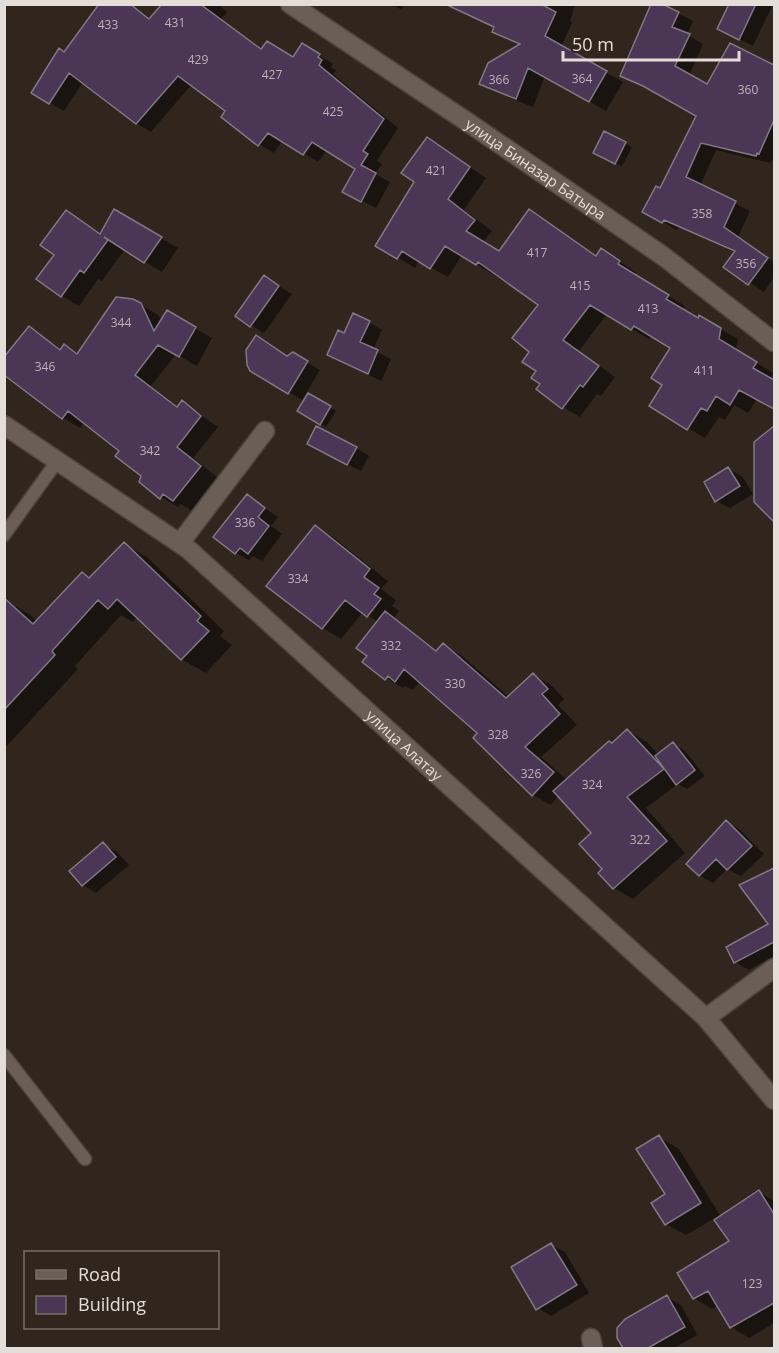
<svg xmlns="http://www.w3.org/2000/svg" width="779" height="1353" viewBox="0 0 779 1353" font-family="'Open Sans',sans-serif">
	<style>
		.shadow { fill: #0007 }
		.building { fill: #4b3655; stroke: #807884; stroke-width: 1.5 }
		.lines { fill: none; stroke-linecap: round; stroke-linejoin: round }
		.service-casing { stroke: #4d453e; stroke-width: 15 }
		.minor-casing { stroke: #4d453e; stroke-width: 21 }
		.service { stroke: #6a5e56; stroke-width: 12 }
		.minor { stroke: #6a5e56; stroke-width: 18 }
		.labels { text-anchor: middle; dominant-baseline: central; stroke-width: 4.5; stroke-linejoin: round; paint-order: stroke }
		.number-label { font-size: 12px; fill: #beb3b7 }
		.street-label { font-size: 15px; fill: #e4ddd8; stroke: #30261e }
	</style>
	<rect width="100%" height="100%" fill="#30261e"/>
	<path class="shadow" d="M101,4H131L151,19L163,4H218L227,12L221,19L263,50L293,59L302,45L333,64L331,67L336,70L333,74L398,128L377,161L382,164L375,174L390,182L376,208L359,199L357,168L327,150L318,162L283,140L274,153L259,144L227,111L192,84L151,132L136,123L83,82L64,111L50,103L65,53Z
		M391,4H404L402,10Z
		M458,4H575L570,21L572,23L561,47L623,82L606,111L545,76L533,107L498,93L481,83L521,45L494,31L495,28L457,8Z
		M730,4H773L753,46L733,36Z
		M678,13L693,21L687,35L703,44L689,76L708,86L731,45L774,67V161L772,160L770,163L716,150L700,186L750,211L738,237L774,262V277L764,292L726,267L736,252L679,227L677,230L644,211L661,190L698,115L622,75Z
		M605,133L632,147L622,166L601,156Z
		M444,149L486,178L464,210L492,231L483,242L499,253L529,211L597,256L601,250L636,272L634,275L685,306L682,311L698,320L700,317L738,339L736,350L773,373L769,379L774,382V408L757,399L748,413L734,405L725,420L719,417L705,438L651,406L664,384L672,347L652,335L649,339L607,314L579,351L615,377L601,396L597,394L580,417L563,407L542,384L538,371L540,304L462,255L448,277L419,261L415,268L377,245Z
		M115,211L178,248L162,272L125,249L102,281L98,279L79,306L62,296L56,254L66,212L101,235Z
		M264,277L292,294L264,333L237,316Z
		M133,300L158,315L162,322L167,312L212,338L197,366L176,354L151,386L179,407L182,402L218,427L193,458L217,477L191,510L181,504L178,507L161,497L122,451L85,422L80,428L63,418L29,328L62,350L65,346L79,354Z
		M369,322L382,330L373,350L391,359L381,381L328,355L344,335Z
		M293,354L320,370L302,400L305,401L309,395L336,411L326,427L299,411L304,401L251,370Z
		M774,428V520L756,501L755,442Z
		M356,448L369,456L361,471L322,451Z
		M728,469L742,476L753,494L730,508L716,501Z
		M247,496L278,517L271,526L282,534L262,561L253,556L249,560L236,553Z
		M315,527L334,538L388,581L381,589L396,600L392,606L399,611L394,618L438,651L443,645L461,655L509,697L533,675L551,685L564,699L558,705L577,725L541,757L567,780L628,731L647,742L659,755L673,744L684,750L705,776L687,789L678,784L646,808L685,853L633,899L614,888L604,870L593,834L559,795L551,805L533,795L475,737L480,733L420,681L413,690L405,686L403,688L386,678L369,656L378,622L363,612L341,639L323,628L268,586Z
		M124,544L148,558L224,631L220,636L232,645L206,673L181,659L137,617L133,622L121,615L75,666L78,669L4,749V600L29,614L38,622L82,574L90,579Z
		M726,821L739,829L764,854L741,876L727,869L713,883L699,875Z
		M103,844L117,852L129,865L96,893L83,885L71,872Z
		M774,869V924L766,919L741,885Z
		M774,938V956L749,970L735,962L728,948Z
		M659,1137L679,1149L721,1217L759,1192L774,1201V1323L749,1338L731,1327L718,1305L712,1309L694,1298L731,1242L715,1218L686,1235L666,1224L667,1195Z
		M551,1245L565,1252L589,1293L551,1316L538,1308Z
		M667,1297L681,1305L697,1335L674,1348H624L618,1338Z"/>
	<path class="building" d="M99,4H130L149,19L162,4H200L261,49L267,41L293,57L302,43L320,54L318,57L322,60L319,65L384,119L363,151L368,154L361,165L376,173L361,202L342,192L355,169L312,142L303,155L268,133L258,146L221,117L225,111L178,76L136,124L69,73L49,104L31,93L59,48L64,52Z
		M445,4H541L556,12L545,36L607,71L589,102L528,68L516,99L479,84L488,63L520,44L492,32L494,27Z
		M651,4H662L679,12L672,27L690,34L675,66L707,84L730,43L774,65V120L759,154L757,153L756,156L701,143L686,177L736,201L724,227L768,258L748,285L723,267L735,251L664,220L662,223L642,212L656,186L660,188L696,116L643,86L620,76Z
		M729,4H756L739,40L717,29Z
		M604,131L626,142L615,164L593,153Z
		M427,137L470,167L448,199L475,220L466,231L499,251L529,209L596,256L601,248L620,261L618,264L669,295L666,299L698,318L699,315L721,328L719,339L757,362L753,368L774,380V409L739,390L730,405L716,396L707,411L701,408L687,430L649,406L662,385L651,378L670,348L634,326L631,330L590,305L563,340L599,366L583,387L580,385L562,409L536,389L540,384L531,378L536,371L522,362L529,352L512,338L538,305L478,262L476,265L445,246L430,269L402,251L397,259L375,246L414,182L401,173Z
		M114,209L162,237L144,263L104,237L108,240L84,273L80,270L61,297L36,279L54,255L40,245L66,210L100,234Z
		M264,275L279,286L250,327L235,316Z
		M116,297L133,299L141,303L154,331L167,310L196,327L179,357L158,345L135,375L177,407L182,400L201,416L177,447L201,466L173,501L163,494L160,499L139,482L141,476L115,456L119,451L68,411L62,419L4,375V357L29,326L60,350L64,344L77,354Z
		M353,313L370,321L360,342L378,350L368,374L327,355L338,330L344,333Z
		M256,335L287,356L293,352L308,361L288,394L250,371L247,365L246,350Z
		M308,393L331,406L320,425L297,411Z
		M316,426L357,447L347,465L307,444Z
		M774,426V522L754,502V442Z
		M728,467L740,486L715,502L704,482Z
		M247,494L265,508L258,517L269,526L248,554L240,548L235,554L213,537Z
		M315,525L370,569L364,577L379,588L374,594L381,599L367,617L345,600L322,629L266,586Z
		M124,542L201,616L197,621L209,631L181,660L117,599L108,609L98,600L52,651L55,655L4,710V598L33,624L82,572L89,578Z
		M385,611L436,651L443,643L506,698L533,673L548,689L542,694L560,714L525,747L554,772L532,796L473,738L477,733L404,669L395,682L388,676L385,680L362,662L367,656L356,648Z
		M627,729L664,769L627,797L667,841L613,889L598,873L602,869L579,844L591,833L553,791L609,741L612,743Z
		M673,742L695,770L676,785L655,756Z
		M726,820L752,846L727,870L716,859L699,876L686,864Z
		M103,842L116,857L82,886L69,871Z
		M774,868V942L734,963L726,947L768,924L739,885Z
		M659,1135L701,1203L665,1225L651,1203L665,1194L636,1149Z
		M759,1190L774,1214V1303L730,1328L708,1291L693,1299L677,1273L729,1241L714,1220Z
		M551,1243L577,1285L536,1310L511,1267Z
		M667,1295L685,1327L648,1348H623L617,1338V1328L625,1319Z"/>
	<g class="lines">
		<defs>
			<path id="service" d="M4,535L58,460
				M4,1055L85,1159"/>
			<g id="minor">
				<path id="s1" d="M290,4L469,123L663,256L774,342"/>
				<path id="s2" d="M4,425L188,549L706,1018L774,1100"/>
				<path d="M180,543L265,431"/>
				<path d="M706,1018L774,968"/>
				<path d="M591,1338L593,1348"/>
			</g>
		</defs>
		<use href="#service" class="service-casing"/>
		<use href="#minor" class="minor-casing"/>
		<use href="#service" class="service"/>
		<use href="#minor" class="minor"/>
	</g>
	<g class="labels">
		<g class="number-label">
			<text x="175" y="22">431</text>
			<text x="108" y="24">433</text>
			<text x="198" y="59">429</text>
			<text x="272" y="74">427</text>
			<text x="582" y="78">364</text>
			<text x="499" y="79">366</text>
			<text x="748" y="89">360</text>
			<text x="333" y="111">425</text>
			<text x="436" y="170">421</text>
			<text x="702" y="213">358</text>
			<text x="537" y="252">417</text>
			<text x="746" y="263">356</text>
			<text x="580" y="285">415</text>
			<text x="648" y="308">413</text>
			<text x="121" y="322">344</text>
			<text x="45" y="366">346</text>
			<text x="704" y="370">411</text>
			<text x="150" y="450">342</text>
			<text x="245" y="522">336</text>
			<text x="298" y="578">334</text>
			<text x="391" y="645">332</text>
			<text x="455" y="683">330</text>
			<text x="498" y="734">328</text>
			<text x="531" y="773">326</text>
			<text x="592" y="784">324</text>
			<text x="640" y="839">322</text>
			<text x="752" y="1283">123</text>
		</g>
		<g class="street-label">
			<text stroke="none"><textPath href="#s1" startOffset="296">улица Биназар Батыра</textPath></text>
			<text stroke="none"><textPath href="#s2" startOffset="514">улица Алатау</textPath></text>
		</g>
	</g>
	<rect width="779" height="1353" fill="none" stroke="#e4ddd8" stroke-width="12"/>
	<rect x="24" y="1251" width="195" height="78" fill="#30261e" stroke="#786f68" stroke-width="1.5"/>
	<rect x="36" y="1270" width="30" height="9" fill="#6a5e56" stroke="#786f68" stroke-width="1.5"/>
	<text x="78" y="1281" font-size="18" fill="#e4ddd8">Road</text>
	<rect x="36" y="1296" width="30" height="18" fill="#4b3655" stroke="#786f68" stroke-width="1.5"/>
	<text x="78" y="1311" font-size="18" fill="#e4ddd8">Building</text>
	<path d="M563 51v9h176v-9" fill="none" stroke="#e4ddd8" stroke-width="3"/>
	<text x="572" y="51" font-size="18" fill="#e4ddd8" stroke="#30261e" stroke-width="4.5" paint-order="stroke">50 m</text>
</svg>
